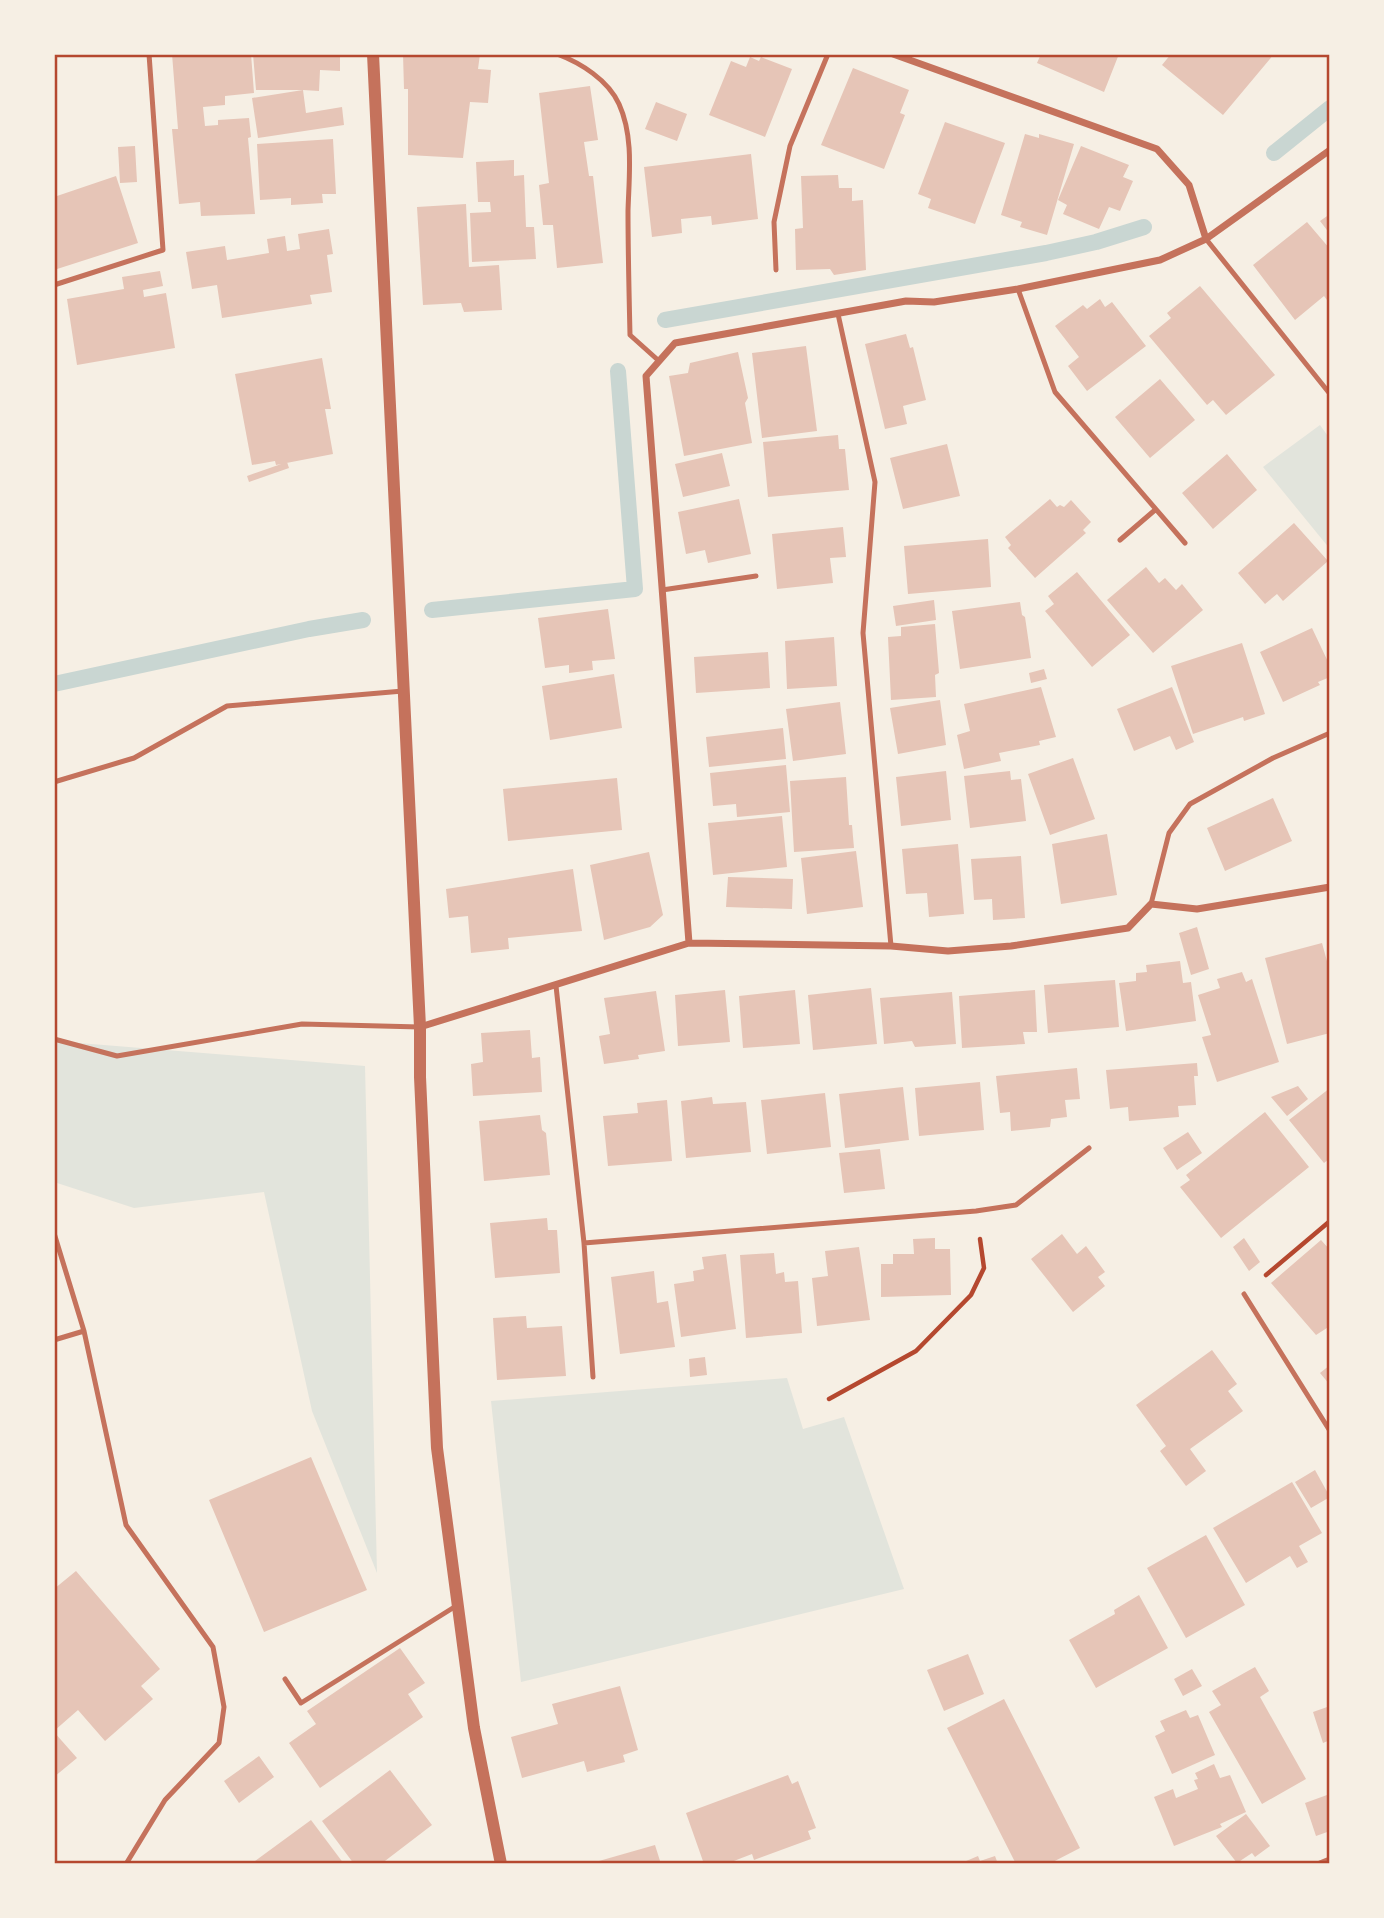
<svg xmlns="http://www.w3.org/2000/svg" width="1384" height="1918" viewBox="0 0 1384 1918" font-family="'Times New Roman',serif">
	<style>
		.green { fill: #e2e4dc }
		.lines { fill: none; stroke-linecap: round; stroke-linejoin: round }
		.stream { stroke: #c9d6d2; stroke-width: 16 }
		.building { fill: #e6c5b7 }
		.path { stroke: #b5482f; stroke-width: 4.5 }
		.service { stroke: #c5725c; stroke-width: 5 }
		.minor { stroke: #c5725c; stroke-width: 7 }
		.tertiary { stroke: #c5725c; stroke-width: 12 }
		.neatline { fill: none; stroke: #b5482f; stroke-width: 2.5 }
	</style>
	<rect width="100%" height="100%" fill="#f6efe4"/>
	<path class="green" d="M1320,425L1330,439V549L1263,467Z
		M54,1041L365,1066L377,1573L312,1411L264,1192L134,1208L54,1182Z
		M787,1378L803,1429L844,1417L904,1589L521,1682L491,1401Z"/>
	<g class="lines">
		<path class="stream" d="M1274,153L1330,108
			M665,320L1046,253L1096,242L1144,227
			M432,610L635,589L618,371
			M54,684L309,629L363,620"/>
	</g>
	<path class="building" d="M172,54H251L254,93L225,96V105L203,107L205,126L218,125V120L249,118L251,137L248,138L255,214L201,216L200,202L179,204L172,129H178Z
		M253,54H340V71L320,70L319,91L303,90L306,113L342,107L344,125L258,138L252,98L303,90H256Z
		M403,54H480L478,69L491,70L488,103L470,102L463,158L408,155V89H404Z
		M1041,54H1119L1104,92L1037,63Z
		M1171,54H1274L1223,115L1162,65Z
		M750,57L759,61L761,57L792,69L765,137L709,115L731,61L746,67Z
		M853,68L909,90L900,113L905,115L884,169L821,145Z
		M590,86L598,140L584,142L589,176H593L603,263L557,268L553,225H543L539,185L549,183L539,93Z
		M656,102L687,114L677,141L645,129Z
		M945,122L1005,143L975,224L928,208L931,199L918,194Z
		M1025,134L1039,138V134L1074,144L1047,235L1020,227L1022,222L1001,215Z
		M333,139L336,194H322L323,203L291,205V198L260,200L257,144Z
		M135,146L137,182L120,183L118,147Z
		M1081,146L1129,165L1123,177L1133,181L1120,211L1109,207L1099,229L1063,214L1067,205L1058,200Z
		M751,154L758,219L712,225L711,216L681,219L682,233L652,237L644,167Z
		M514,160V176L524,175L526,227H534L536,259L472,262L470,213L491,212L490,202H478L476,162Z
		M838,175L839,188H852V201L863,200L866,270L834,275L830,269L796,270L795,229L803,228L801,176Z
		M116,176L138,243L54,270V197Z
		M466,204L469,267L499,265L502,310L464,312L461,303L423,305L417,207Z
		M1330,214V234L1320,221Z
		M1307,222L1330,249V304L1324,296L1295,320L1253,265Z
		M329,229L333,254L327,255L332,292L310,295L312,304L222,318L217,285L192,289L186,252L225,246L227,260L269,253L267,239L285,236L287,251L300,249L298,234Z
		M160,271L163,286L143,290L144,297L166,293L175,348L77,365L67,299L124,289L122,277Z
		M1200,286L1275,375L1226,415L1213,400L1207,405L1149,336L1171,318L1167,313Z
		M1100,299L1105,307L1112,302L1146,346L1087,391L1068,366L1079,357L1055,326L1083,305L1087,309Z
		M906,334L910,348L913,347L926,400L903,406L907,424L885,429L865,344Z
		M806,346L817,431L762,438L752,353Z
		M738,352L748,398L745,403L752,443L684,456L669,376L688,373L690,363Z
		M322,358L331,409H325L333,454L276,465L275,461L252,465L235,374Z
		M1160,379L1195,420L1150,458L1115,417Z
		M838,435L839,449H845L849,490L768,497L763,442Z
		M947,444L960,496L903,509L890,458Z
		M722,453L730,486L683,497L675,464Z
		M1227,454L1257,490L1213,529L1182,493Z
		M287,462L289,468L249,482L247,476Z
		M739,499L751,554L708,563L705,550L686,554L678,512Z
		M1050,499L1057,507L1060,505L1064,507L1071,500L1091,522L1083,530L1086,533L1035,578L1008,548L1011,545L1005,537Z
		M1294,523L1328,561L1283,601L1277,594L1265,604L1238,573Z
		M843,527L846,557L830,558L833,583L777,589L772,534Z
		M988,539L991,587L908,594L904,546Z
		M1146,567L1159,583L1165,578L1176,590L1182,584L1203,610L1153,653L1107,600Z
		M1077,572L1130,635L1092,667L1045,611L1054,604L1048,596Z
		M934,600L936,620L896,626L893,606Z
		M1020,602L1022,615L1025,617L1031,658L960,669L952,611Z
		M608,609L615,659L592,661L593,670L569,673V665L545,668L538,618Z
		M935,624L939,673L935,675L936,697L891,700L888,637L901,636V627Z
		M1312,628L1330,666V677L1318,682L1320,685L1283,702L1260,652Z
		M834,637L837,686L787,689L785,641Z
		M1242,643L1265,714L1244,721L1243,717L1193,734L1171,666Z
		M768,652L770,688L696,693L694,657Z
		M1044,669L1047,679L1031,683L1029,673Z
		M614,674L622,728L550,740L542,686Z
		M1041,687L1056,737L1039,741L1040,745L999,753L1001,761L964,769L957,735L970,731L964,704Z
		M1172,687L1194,742L1176,750L1170,736L1134,751L1117,709Z
		M940,700L946,745L898,754L890,708Z
		M840,702L846,754L793,761L786,709Z
		M783,728L786,759L709,767L706,737Z
		M1073,758L1095,819L1050,835L1028,774Z
		M786,765L790,812L737,817L736,804L713,806L710,773Z
		M946,771L951,820L901,826L896,777Z
		M1010,771L1011,780L1021,779L1026,821L970,828L964,776Z
		M846,777L849,825H852L854,848L794,852L790,781Z
		M617,778L622,830L508,841L503,789Z
		M1273,798L1292,841L1225,871L1207,828Z
		M782,816L787,867L713,875L708,823Z
		M1107,834L1117,895L1061,904L1052,844Z
		M958,844L964,914L929,917L927,893L906,894L902,849Z
		M856,851L863,907L807,914L801,858Z
		M649,852L663,915L650,927L604,940L590,865Z
		M1021,856L1025,918L993,920L992,899L974,900L971,859Z
		M573,869L582,931L508,938L509,949L471,953L468,916L449,918L446,889Z
		M728,877L793,879L792,909L726,907Z
		M1197,927L1209,969L1191,975L1179,933Z
		M1322,943L1330,972V1033L1287,1044L1265,958Z
		M1180,961L1183,983L1191,982L1196,1021L1126,1031L1119,983L1136,981V973L1147,972L1146,965Z
		M1242,972L1246,982L1252,979L1279,1062L1217,1082L1202,1037L1211,1035L1198,995L1220,988L1217,979Z
		M1115,980L1119,1027L1048,1033L1044,985Z
		M871,988L877,1044L813,1050L808,995Z
		M725,990L730,1042L678,1046L675,995Z
		M795,990L800,1044L743,1048L739,996Z
		M1035,990L1037,1032H1023L1025,1044L962,1048L959,996Z
		M656,991L665,1051L638,1055L639,1059L604,1064L599,1036L610,1034L604,998Z
		M952,992L956,1044L915,1047L912,1041L884,1044L880,998Z
		M530,1030L532,1058L540,1057L542,1092L473,1096L471,1064L483,1062L481,1033Z
		M1197,1063L1198,1076H1194L1196,1105L1178,1106L1179,1117L1129,1121L1128,1107L1110,1109L1106,1070Z
		M1077,1068L1080,1099L1065,1100L1067,1117L1051,1119L1050,1127L1011,1131L1010,1112L1000,1113L996,1076Z
		M980,1082L984,1130L919,1136L915,1088Z
		M1298,1086L1308,1099L1287,1116L1271,1097Z
		M903,1087L909,1140L845,1148L839,1094Z
		M1330,1088V1158L1324,1163L1289,1120Z
		M825,1093L831,1147L767,1154L761,1100Z
		M712,1097L713,1104L746,1102L751,1152L686,1158L681,1101Z
		M667,1100L672,1161L608,1166L603,1116L638,1113L637,1103Z
		M1265,1112L1309,1167L1221,1238L1180,1187L1190,1180L1186,1175Z
		M540,1115L542,1130L546,1133L550,1175L484,1181L479,1121Z
		M1188,1132L1202,1153L1177,1170L1163,1148Z
		M880,1149L885,1189L844,1193L839,1153Z
		M547,1218L548,1230H557L560,1273L495,1278L490,1223Z
		M1062,1234L1077,1254L1086,1246L1105,1272L1098,1277L1105,1286L1073,1312L1031,1259Z
		M935,1238V1249H950L951,1295L881,1297V1264H893V1254H914L913,1239Z
		M1244,1238L1260,1262L1249,1271L1233,1247Z
		M1321,1240L1330,1250V1326L1316,1335L1271,1283Z
		M859,1247L870,1320L817,1326L812,1278L828,1276L825,1251Z
		M774,1253L776,1274L784,1272L785,1282L798,1281L802,1333L746,1338L740,1255Z
		M726,1254L736,1329L681,1337L674,1284L694,1281L693,1271L704,1269L702,1257Z
		M654,1271L657,1303L668,1301L675,1347L620,1354L611,1277Z
		M526,1316L527,1328L562,1326L566,1376L497,1380L493,1318Z
		M1212,1350L1237,1384L1228,1391L1243,1411L1190,1449L1206,1471L1186,1486L1160,1451L1166,1446L1136,1405Z
		M705,1357L707,1375L690,1377L689,1359Z
		M1330,1365V1385L1320,1373Z
		M311,1457L367,1590L264,1632L209,1500Z
		M1315,1470L1330,1497L1311,1508L1295,1482Z
		M1292,1482L1322,1533L1299,1546L1308,1562L1297,1568L1290,1556L1246,1583L1213,1528Z
		M1206,1535L1245,1605L1186,1638L1147,1568Z
		M76,1571L160,1669L141,1686L153,1699L105,1741L78,1710L54,1731V1589Z
		M1139,1595L1168,1648L1096,1688L1069,1640L1115,1614L1114,1610Z
		M400,1648L425,1683L408,1694L423,1717L320,1788L289,1743L316,1724L307,1711Z
		M968,1654L984,1694L944,1711L927,1670Z
		M1255,1667L1269,1691L1260,1697L1306,1779L1262,1804L1209,1712L1221,1705L1212,1691Z
		M1192,1669L1202,1686L1183,1696L1174,1679Z
		M620,1686L638,1750L623,1755L625,1762L587,1772L584,1761L522,1778L511,1737L558,1724L552,1704Z
		M1004,1699L1080,1848L1049,1864H1016L947,1728Z
		M1330,1706V1740L1323,1743L1313,1712Z
		M1186,1710L1190,1718L1198,1715L1215,1755L1172,1774L1155,1736L1165,1731L1160,1721Z
		M54,1732L77,1758L54,1777Z
		M259,1756L274,1777L239,1803L224,1781Z
		M1214,1764L1220,1778L1230,1775L1246,1812L1220,1824L1222,1827L1174,1846L1154,1797L1173,1789L1176,1798L1198,1789L1194,1780L1198,1779L1195,1773Z
		M390,1770L432,1825L381,1864H354L322,1821Z
		M788,1775L792,1784L798,1781L816,1828L808,1831L811,1839L754,1860L752,1854L726,1864H704L686,1813Z
		M1327,1795L1330,1803V1831L1316,1836L1305,1803Z
		M1246,1814L1270,1846L1255,1857L1252,1853L1237,1863L1216,1836Z
		M311,1820L344,1864H251Z
		M655,1845L661,1864H592V1863Z
		M978,1856L980,1861L995,1856L998,1864H959Z"/>
	<g class="lines">
		<path class="path" d="M1266,1275L1330,1221
			M829,1399L916,1351L971,1295L984,1268L980,1239"/>
		<path class="service" d="M557,54C581,63 608,80 619,104C634,137 629,176 628,211C628,252 629,293 630,335L659,361
			M1206,239L1330,394
			M776,270L774,222L790,146L828,54
			M54,285L163,250L149,54
			M1018,289L1055,392L1185,543
			M838,314L875,482L863,633L891,946
			M1120,540L1155,510
			M662,590L756,576
			M54,782L134,758L227,706L403,691
			M1151,904L1169,833L1190,804L1273,758L1330,733
			M556,986L584,1243L593,1377
			M54,1039L117,1056L302,1024L420,1027
			M54,1233L84,1331L126,1525L213,1647L224,1707L219,1743L165,1800L126,1864
			M584,1243L976,1211L1016,1205L1089,1148
			M1244,1294L1330,1431
			M54,1340L84,1331
			M285,1679L301,1703L456,1606"/>
		<path class="minor" d="M893,54L1157,149L1189,185L1206,239
			M689,943L646,376L675,343L906,301L934,302L1018,289L1160,260L1206,239L1330,150
			M420,1027L689,943L891,946L948,951L1011,946L1128,928L1151,904L1197,909L1330,887
			M1320,1864L1330,1860"/>
		<path class="tertiary" d="M373,54L420,1027V1077L437,1448L474,1728L501,1864"/>
	</g>
	<rect width="1384" height="1918" fill="none" stroke="#f6efe4" stroke-width="112"/>
	<rect x="56" y="56" width="1272" height="1806" class="neatline"/>
</svg>
